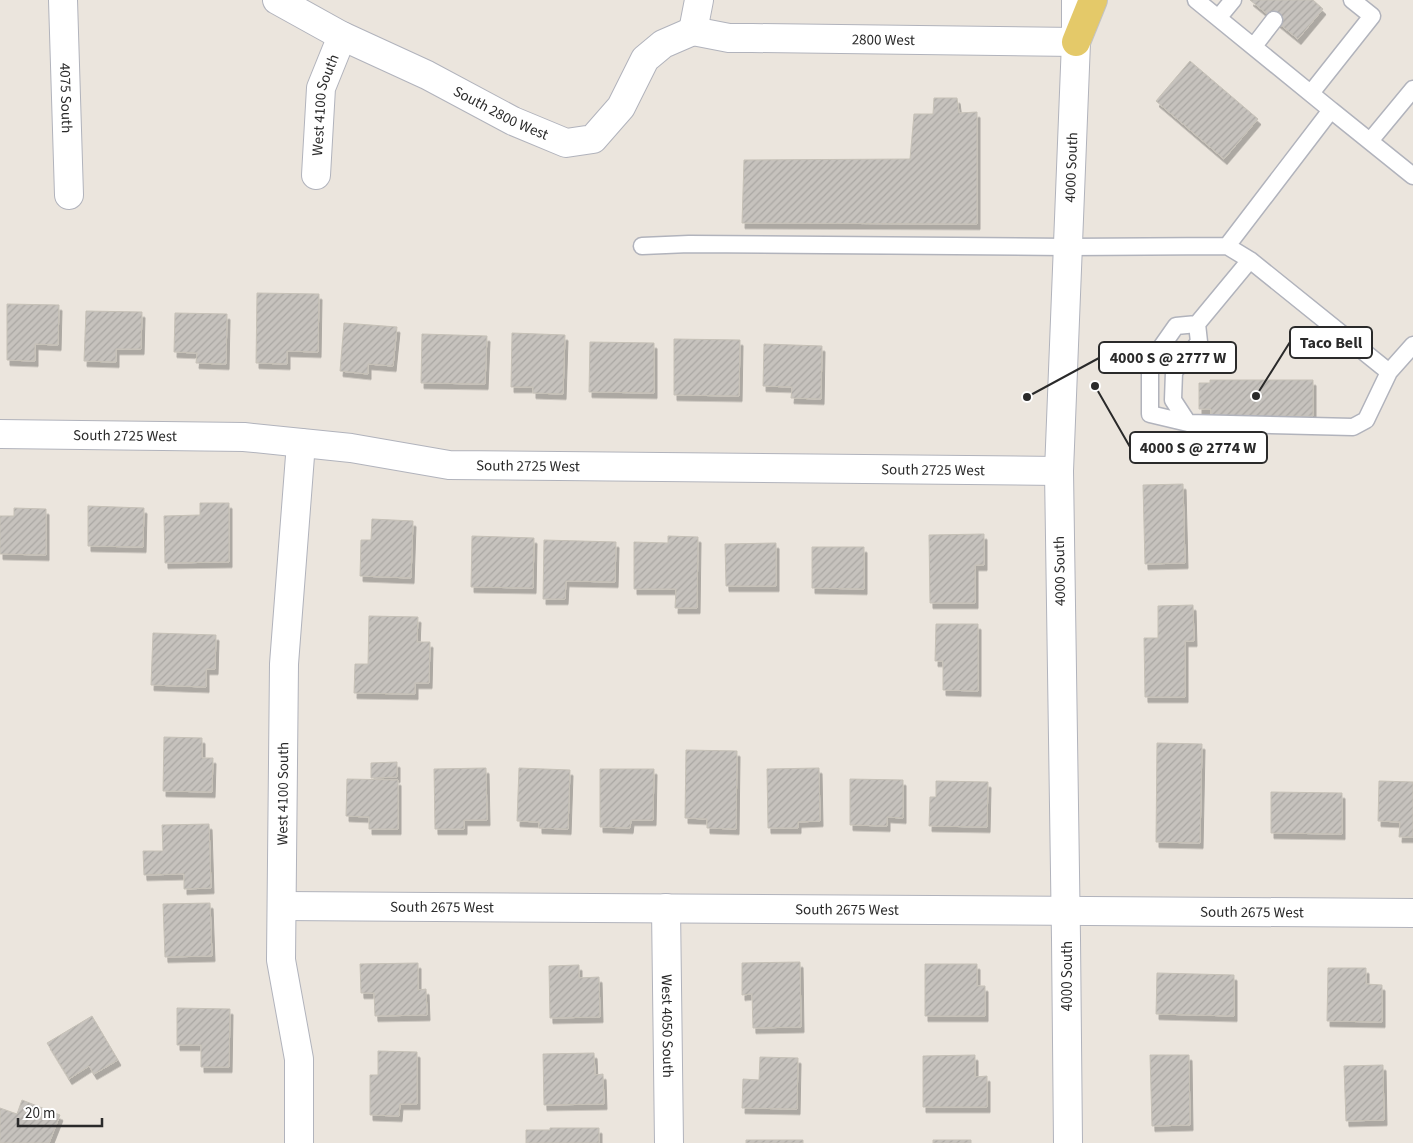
<svg xmlns="http://www.w3.org/2000/svg" width="1413" height="1143" viewBox="0 0 1413 1143" font-family="'Source Sans 3',sans-serif">
	<style>
		.building { fill: url(#building-hatch); stroke: #c6c1b7; filter: url(#shadow) }
		.lines { fill: none; stroke-linecap: round; stroke-linejoin: round }
		.service-casing { stroke: #b1b3bc; stroke-width: 19 }
		.minor-casing { stroke: #b1b3bc; stroke-width: 30 }
		.tertiary-casing { stroke: #b1b3bc; stroke-width: 30 }
		.primary-casing { stroke: #c3c3c3; stroke-width: 30 }
		.service { stroke: #fff; stroke-width: 16 }
		.minor { stroke: #fff; stroke-width: 28 }
		.tertiary { stroke: #fff; stroke-width: 28 }
		.primary { stroke: #e4c969; stroke-width: 28 }
		.labels { text-anchor: middle; dominant-baseline: central; stroke-width: 5; stroke-linejoin: round; paint-order: stroke }
		.street-label { font-size: 15px; fill: #2a2a2a; stroke: #fff }
		.leader { fill: none; stroke: #2a2a2a; stroke-width: 2 }
		.callout-dot { fill: #2a2a2a; stroke: #fff; stroke-width: 2 }
		.callout { fill: #fff; stroke: #2a2a2a; stroke-width: 2 }
		.callout-label { font-size: 16px; text-anchor: middle; font-weight: bold; fill: #2a2a2a }
	</style>
	<defs>
		<pattern id="building-hatch" width="6" height="6" patternUnits="userSpaceOnUse" patternTransform="scale(1.25)"><rect width="6" height="6" fill="#c6c2bd"/><path d="M-1 1l2-2M0 6l6-6M5 7l2-2" fill="none" stroke="#aaa7a3"/></pattern>
		<filter id="shadow"><feDropShadow dx="3" dy="5.5" stdDeviation="0" flood-color="#0004"/></filter>
	</defs>
	<rect width="100%" height="100%" fill="#ebe5dd"/>
	<path class="building" d="M1250,0H1313L1323,9L1298,39Z
		M1190,61L1258,119L1224,159L1156,101Z
		M934,98H957L959,113L977,112V224L742,223L744,160L910,159L914,114H933Z
		M257,293L319,294L318,352L287,351V364L256,363Z
		M7,304L59,305L58,345L35,344V361L7,360Z
		M86,311L142,312L141,349H116V362L84,361Z
		M175,313L227,314L226,364L196,363L197,353L174,352Z
		M344,323L397,327L393,366L368,364V374L340,371Z
		M512,333L565,335L563,394L533,393V387H511Z
		M422,334L487,336L485,384L421,383Z
		M674,339L740,340L739,396L674,395Z
		M590,342L654,343V393L589,392Z
		M764,344L822,346L821,399L791,398L792,387L763,386Z
		M1210,380H1313V416L1211,417V409H1199V383H1210Z
		M1183,484L1185,563L1145,564L1143,485Z
		M200,503H229V562L165,563L164,516L200,515Z
		M88,506L144,508L143,547L88,546Z
		M14,508L46,509V555L0,554V516H14Z
		M372,519L413,521L411,578L360,576L361,540H371Z
		M984,534V565H975V603H930L929,535Z
		M472,536L534,538L533,588L471,587Z
		M668,536L698,537L697,608H675L676,589H634V542L668,543Z
		M544,540L616,542L615,582L566,581L565,599H543Z
		M776,543V586H726L725,544Z
		M812,547H864V589L812,588Z
		M1193,605L1194,641H1185V697H1145L1144,638H1158V606Z
		M369,616L418,617L417,642H430L429,683H415V694L354,693L355,664H368Z
		M936,624H978V691L943,690V661H935Z
		M153,633L216,635L215,669H206V687L151,685Z
		M164,737L202,738V758H213L212,792L163,791Z
		M1157,743L1202,744L1200,843L1156,842Z
		M686,750L737,751L736,829L707,828V819L685,818Z
		M397,762V777L371,778V763Z
		M486,768L487,820H464V829H435L434,769Z
		M519,768L570,770L568,829L539,828V822L517,821Z
		M819,768L820,821L798,822V828H768L767,769Z
		M600,769H654L653,820H631L630,828L600,827Z
		M347,779L398,780V829H369V817L346,816Z
		M850,779L903,780V818L887,817V826L850,825Z
		M936,781L988,782L987,827L929,826L930,797H936Z
		M1379,781L1413,782V837H1399L1400,822L1378,821Z
		M1271,792L1342,793V834L1271,833Z
		M209,824L211,888L184,889V874L144,875L143,851H163L162,825Z
		M210,903L212,956L165,957L163,904Z
		M800,962L801,1027L753,1028L752,994L742,995V963Z
		M418,963V990L426,989L427,1015L375,1016L374,993H361L360,964Z
		M925,964H977V986H985V1016H925Z
		M579,965V978L599,977L600,1017L550,1018L549,966Z
		M1328,968H1366V984L1382,985V1022L1327,1021Z
		M1157,973L1234,975V1016L1156,1014Z
		M177,1008L230,1009L229,1067H201V1045H177Z
		M92,1016L118,1060L94,1074L89,1066L69,1079L47,1043Z
		M378,1051L417,1052V1104H400L399,1116L370,1115V1075H378Z
		M594,1053L595,1075L603,1074L604,1104L544,1105L543,1054Z
		M975,1055V1077L987,1076V1107H923V1056Z
		M1150,1055H1189L1190,1125L1152,1126Z
		M760,1057L798,1058L797,1109L742,1108L743,1079L759,1080Z
		M1383,1065L1384,1120L1346,1121L1344,1066Z
		M22,1100L60,1115L49,1143H0V1108L17,1114Z
		M550,1128H599V1143H526V1130H550Z
		M746,1140H803V1143H746Z
		M933,1140H971V1143H933Z"/>
	<g class="lines">
		<defs>
			<path id="service" d="M1196,0L1331,110
				M1219,17L1233,0
				M1254,46L1274,20
				M1311,93L1372,16L1352,0
				M1370,141L1413,89
				M642,246L689,244L1067,247L1227,246L1331,110L1413,176
				M1227,246L1250,260L1389,372L1413,345
				M1250,260L1197,324L1176,326L1150,363V414L1188,423L1353,427L1366,420L1389,372
				M1188,423L1173,400L1174,372L1199,342L1197,324"/>
			<g id="minor">
				<path id="s1" d="M63,0L69,195"/>
				<path id="s2" d="M277,0L342,36L427,75L513,121L566,143L593,139L621,107L645,59L663,44L693,31"/>
				<path id="s3" d="M693,31L729,38H752L1076,42"/>
				<path d="M693,31L699,0"/>
				<path id="s4" d="M316,175L321,88L342,36"/>
				<path id="s5" d="M0,434L244,437L351,448L449,465L1059,471"/>
				<path id="s6" d="M282,906L1413,913"/>
				<path id="s7" d="M666,908L669,1143"/>
				<path id="s8" d="M299,1143V1059L281,960L284,664L301,443"/>
			</g>
			<g id="tertiary">
				<path id="s9" d="M1068,1143L1066,939L1059,471L1076,42V0"/>
			</g>
			<path id="primary" d="M1076,42L1093,0"/>
		</defs>
		<use href="#service" class="service-casing"/>
		<use href="#minor" class="minor-casing"/>
		<use href="#tertiary" class="tertiary-casing"/>
		<use href="#primary" class="primary-casing"/>
		<use href="#service" class="service"/>
		<use href="#minor" class="minor"/>
		<use href="#tertiary" class="tertiary"/>
		<use href="#primary" class="primary"/>
	</g>
	<g class="labels">
		<g class="street-label">
			<text stroke="none"><textPath href="#s3" startOffset="191">2800 West</textPath></text>
			<text stroke="none"><textPath href="#s1" startOffset="98">4075 South</textPath></text>
			<text stroke="none"><textPath href="#s4" startOffset="71">West 4100 South</textPath></text>
			<text stroke="none"><textPath href="#s2" startOffset="251">South 2800 West</textPath></text>
			<text stroke="none"><textPath href="#s9" startOffset="976">4000 South</textPath></text>
			<text stroke="none"><textPath href="#s5" startOffset="125">South 2725 West</textPath></text>
			<text stroke="none"><textPath href="#s5" startOffset="530">South 2725 West</textPath></text>
			<text stroke="none"><textPath href="#s5" startOffset="935">South 2725 West</textPath></text>
			<text transform="translate(1060 571) rotate(-91)">4000 South</text>
			<text stroke="none"><textPath href="#s8" startOffset="351">West 4100 South</textPath></text>
			<text stroke="none"><textPath href="#s6" startOffset="160">South 2675 West</textPath></text>
			<text stroke="none"><textPath href="#s6" startOffset="565">South 2675 West</textPath></text>
			<text stroke="none"><textPath href="#s6" startOffset="970">South 2675 West</textPath></text>
			<text transform="translate(1067 976) rotate(-90)">4000 South</text>
			<text stroke="none"><textPath href="#s7" startOffset="118">West 4050 South</textPath></text>
		</g>
	</g>
	<path class="leader" d="M1256 396L1290 342M1027 397L1099 358M1095 386L1130 447"/>
	<g class="callout-dot">
		<circle cx="1256" cy="396" r="5"/>
		<circle cx="1027" cy="397" r="5"/>
		<circle cx="1095" cy="386" r="5"/>
	</g>
	<g class="callout">
		<rect x="1290" y="327" width="82" height="31" rx="5"/>
		<rect x="1099" y="342" width="137" height="31" rx="5"/>
		<rect x="1130" y="432" width="137" height="31" rx="5"/>
	</g>
	<g class="callout-label">
		<text x="1331" y="348">Taco Bell</text>
		<text x="1168" y="363">4000 S @ 2777 W</text>
		<text x="1198" y="453">4000 S @ 2774 W</text>
	</g>
	<path d="M18 1118v8h84v-8" fill="none" stroke="#2a2a2a" stroke-width="2.5"/>
	<text x="25" y="1118" font-size="15" fill="#2a2a2a" stroke="#ffffff" stroke-width="4" paint-order="stroke">20 m</text>
</svg>
